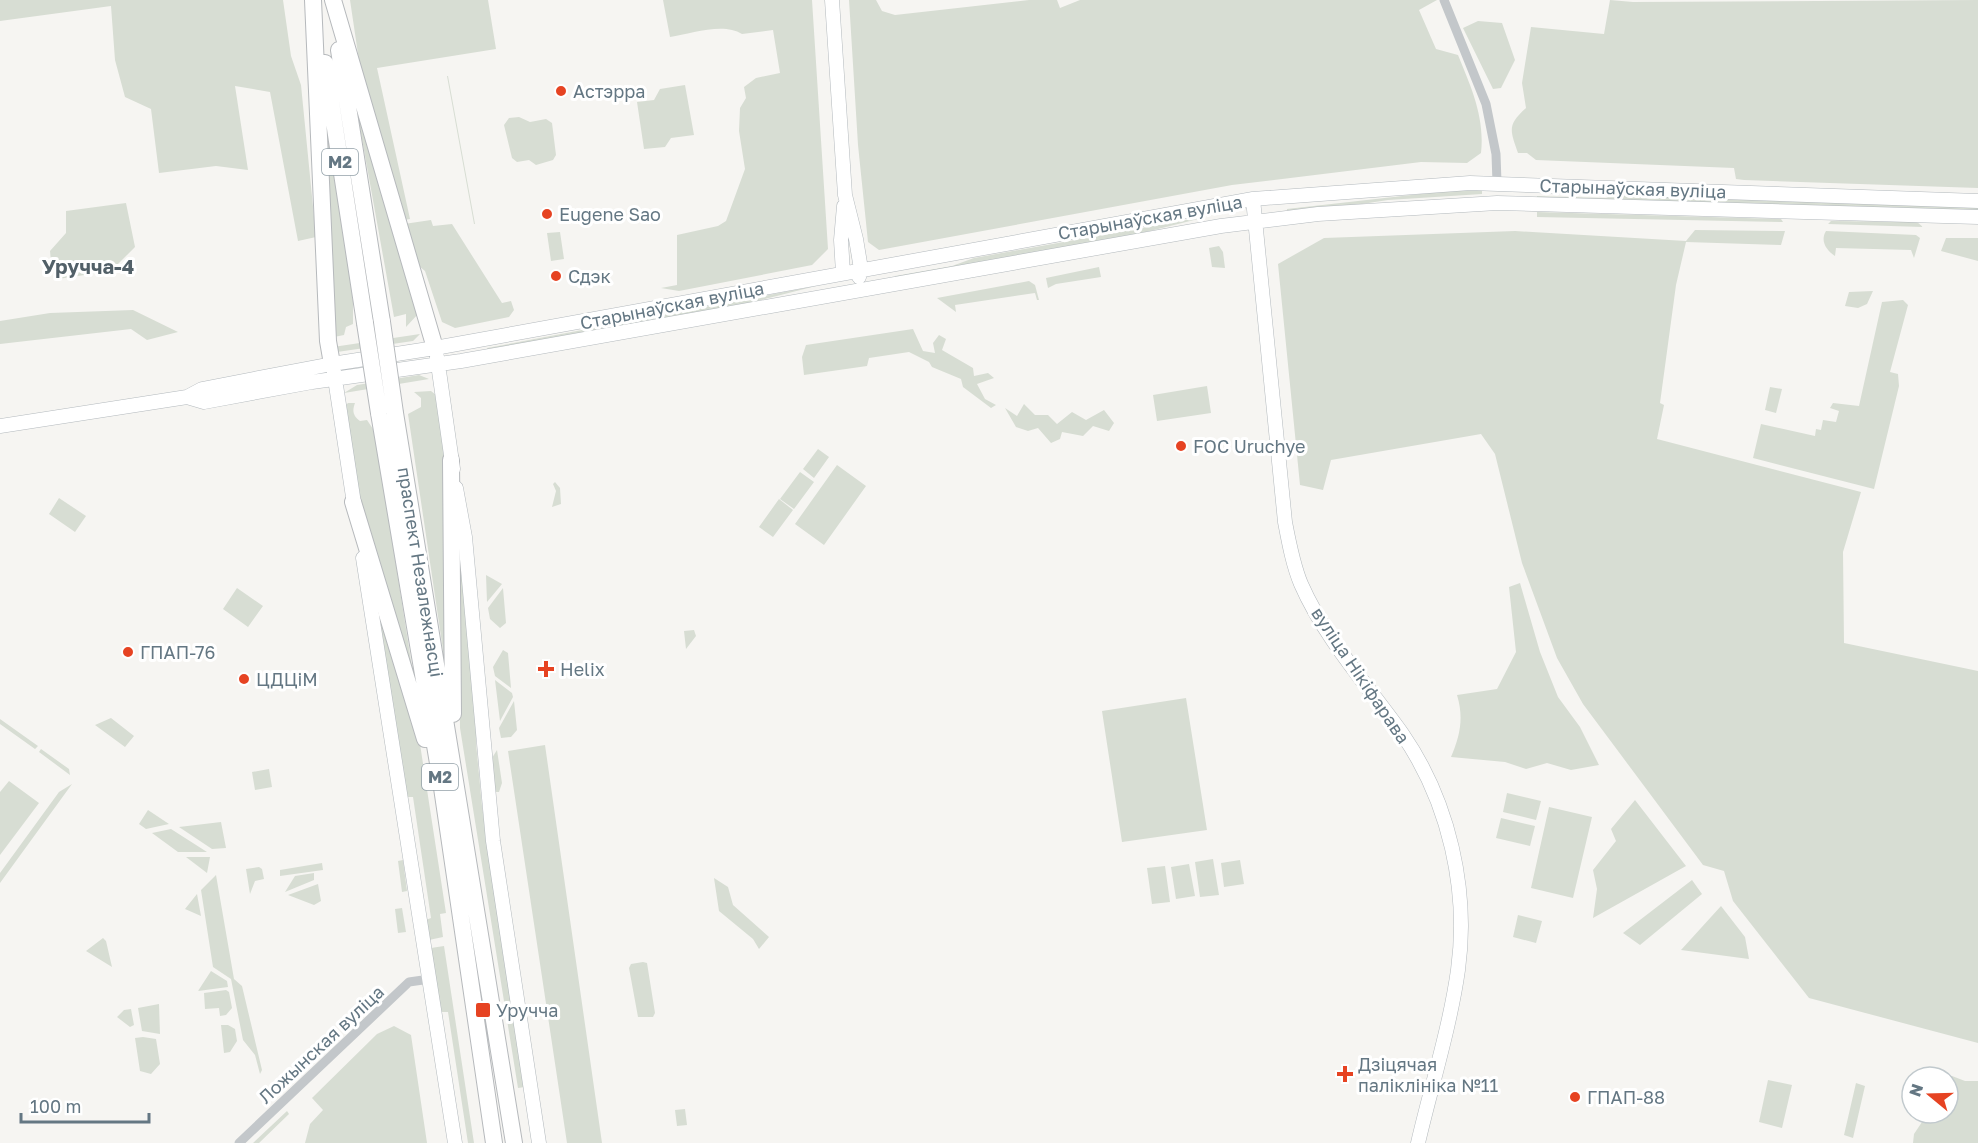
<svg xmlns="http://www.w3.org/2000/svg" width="1978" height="1143" viewBox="0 0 1978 1143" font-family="'Golos Text',sans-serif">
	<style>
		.green { fill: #d7ddd3 }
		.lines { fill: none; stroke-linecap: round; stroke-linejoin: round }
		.secondary-casing { stroke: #b3b9bd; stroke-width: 15 }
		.highway-casing { stroke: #b6b9bc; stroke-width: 18 }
		.street { stroke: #c3c7ca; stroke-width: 9 }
		.secondary { stroke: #fff; stroke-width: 14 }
		.highway { stroke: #fff; stroke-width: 16 }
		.highway-bridge-casing { stroke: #b6b9bc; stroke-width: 18; stroke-linecap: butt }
		.highway-bridge { stroke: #fff; stroke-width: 16 }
		.poi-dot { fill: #e64322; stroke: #fff; stroke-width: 2 }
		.labels { text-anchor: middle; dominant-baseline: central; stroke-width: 6; stroke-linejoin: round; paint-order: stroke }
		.shield { fill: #fff; stroke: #92a0a8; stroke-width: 1.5 }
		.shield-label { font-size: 16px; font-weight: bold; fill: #647783 }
		.poi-label { font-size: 18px; fill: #647783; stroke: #fff; text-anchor: start }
		.street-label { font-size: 18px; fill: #647783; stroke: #fff }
		.neighbourhood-label { font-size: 20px; font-weight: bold; fill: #526068; stroke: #fff }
	</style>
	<rect width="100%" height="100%" fill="#f6f5f2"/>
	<path class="green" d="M0,0H283L291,56L301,85L316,237L298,241L270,92L235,86L248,170L216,166L159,173L151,109L125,97L115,60L111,6L0,21Z
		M350,0H488L496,49L377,68L410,219L404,220L361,74Z
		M663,0H812L828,249L812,265L679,291L661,288L677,285V235L718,226L726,221L745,169L739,131L740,108L746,98L744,87L756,78L780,73L773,30L742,34C723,22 691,34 670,37Z
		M849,0H876L882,11L895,15L1029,0H1057L1060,8L1080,0H1437L1419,10L1436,49L1458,55C1471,87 1485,117 1481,153L1467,163L1421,162L1232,185L879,250L868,242L858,145Z
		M1610,0L1633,2L1978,0V188L1744,180L1736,179L1734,168L1536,160L1527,153H1518C1510,130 1507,125 1526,108L1522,83L1531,27L1604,34Z
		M1478,21L1502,23L1515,60L1501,88L1493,89L1463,28Z
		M447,76H448L475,224H474Z
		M685,85L694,135L671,138L665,147L644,149L637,102L654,100L660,89Z
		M353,89L418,314L406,327V314L394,317Z
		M327,113L353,301V324L346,327L344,335L334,337Z
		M519,117L530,122L546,119L552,123L556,155L553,160L536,165L529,160L517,162L512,158L504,125L509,118Z
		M1482,187V194L1388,200L1336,208L1287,212V209Z
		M1618,194L1978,207V210L1537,200V196L1606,198Z
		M126,203L135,247L111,271L58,279L52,272L50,251L66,233V211Z
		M1537,212L1781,219L1783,222L1537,217Z
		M1214,215L1134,235L895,278V276L952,266L974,258Z
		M431,220L433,226L452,224L502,303L511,301L514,310L509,317L455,328L442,322L425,271L414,262L404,224Z
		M1831,221L1917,222L1923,227L1828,224Z
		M1695,230L1785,231L1781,245L1686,242L1676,285L1660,403L1664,405L1657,439L1861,492L1843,552L1844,643L1978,671V1043L1809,998L1733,901L1724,871L1703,865L1583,704L1557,658L1522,563L1495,454L1481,434L1331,460L1323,490L1300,485L1278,264L1324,238L1515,231L1686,241Z
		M1826,231L1916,235L1920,238L1914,258L1911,250L1836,248L1835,256C1826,250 1820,241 1826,231Z
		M560,232L564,259L551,261L547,233Z
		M1946,238H1978V261L1941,251Z
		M1219,246L1223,252L1225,268L1212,267L1209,248Z
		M1099,267L1101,277L1056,284L1048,288L1046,278Z
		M1029,281L1035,285L1039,300H1037L1035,293L955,305L956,312L937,298Z
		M816,286L737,306L488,351L487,348Z
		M1873,291L1867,304L1858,308L1845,306L1849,292Z
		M1903,300L1908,305L1890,372L1898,374L1899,386L1874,489L1753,458L1761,424L1815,436L1816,429L1821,430L1823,420L1836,422L1839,411L1830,408L1833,403L1859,406L1882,302Z
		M133,310L178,332L147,340L131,329L0,344V321L50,313Z
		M913,329L923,351L935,353L933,343L939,335L946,339L942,350L973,368L974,376L988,373L994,378L977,384L985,399L996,405L991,408L963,387L961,379L932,367L929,362L909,352L869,358L867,366L804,375L802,357L806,345Z
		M420,334L413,341L337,352L333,347Z
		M419,375L429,379L344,393L357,385Z
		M1207,386L1211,413L1157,421L1153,395Z
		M1770,387L1782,389L1776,413L1765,410Z
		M431,391L436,395L444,449L447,677L408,414L421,407V398L414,392Z
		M348,403H355C352,411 353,416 360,421L367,420L375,432L418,705L360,510L346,405Z
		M1024,404L1035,415H1048L1057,424L1072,412L1086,420L1104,410L1114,423L1109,431L1093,426L1083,436L1062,432L1060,439L1051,443L1038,428L1028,431L1016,427L1005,408L1017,416Z
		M818,449L829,457L814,478L803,469Z
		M837,465L866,486L824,545L795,524Z
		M800,472L814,482L794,509L780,499Z
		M555,482L560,488L561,504L552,507L556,491L553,484Z
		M59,498L86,516L75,532L49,514Z
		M779,499L793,510L773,537L759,527Z
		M458,524L477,720L476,743L482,806L525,1087L518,1088L460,728Z
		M486,575L502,584L487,602Z
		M369,579L420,744L446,913L440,914L443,937L429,940L426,920L431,918L413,797H407Z
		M1520,583L1540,652L1558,697L1580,727L1599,765L1571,770L1547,763L1526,769L1505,762L1451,757C1460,736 1464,718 1457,695L1497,689L1516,652L1509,587Z
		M237,588L263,606L248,627L223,609Z
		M503,588L506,623L500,628L490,619L488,608Z
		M694,630L696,636L686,649L684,631Z
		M503,650L508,653L511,688L495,676L493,667Z
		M495,680L512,693L513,697L500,721Z
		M1186,698L1207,830L1122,842L1102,711Z
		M514,701L517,730L511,737L501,738L499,728Z
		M111,718L134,736L125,747L95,725Z
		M0,719L38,746L35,749L0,724Z
		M545,745L602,1143H567L508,751Z
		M41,749L69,769L70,775L39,752Z
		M497,750L502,783L499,792H495L492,758Z
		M269,769L272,787L255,790L252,772Z
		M9,781L39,803L0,855V792Z
		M72,784L0,883V873L59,792Z
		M1507,793L1541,801L1536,820L1503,812Z
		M1635,800L1686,866L1593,918L1597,889L1593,870L1616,841L1611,829Z
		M1549,807L1592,817L1573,898L1531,888Z
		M148,810L169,824L146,829L139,824Z
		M1501,818L1535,826L1530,846L1496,838Z
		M221,822L226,848L212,849L179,827Z
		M171,829L207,852H178L152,833Z
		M186,857H210L207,873Z
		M1213,859L1219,895L1200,897L1195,862Z
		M403,860L407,891L402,892L398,861Z
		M1240,860L1244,884L1224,887L1221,863Z
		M322,863L323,870L280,876V870Z
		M1189,864L1195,896L1176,899L1171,867Z
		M1165,866L1170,902L1152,904L1147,868Z
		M259,867L262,869L264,879L255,881L250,894L246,869Z
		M314,873V880L285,892L295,876Z
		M216,875L234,979L242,986L262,1070L260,1074L255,1055L243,1040L231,979L213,967L201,890Z
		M714,878L728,887L733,905L769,937L759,949L753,939L719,911Z
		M1692,880L1702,894L1640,945L1623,933Z
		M318,884L321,901L314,905L288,895Z
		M197,894L201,916L185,909Z
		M1721,906L1745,937L1749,959L1681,950Z
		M402,908L406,932L398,933L395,909Z
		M1518,915L1542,921L1536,943L1513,937Z
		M103,938L106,941L112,967L86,951Z
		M444,946L474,1143H468L448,1012H441L431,948Z
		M643,962L647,963L655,1013L653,1017H638L629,968L631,964Z
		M211,971L227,981L228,987L198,991Z
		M226,990L229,992L232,1008L226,1015L220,1016L219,1008L205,1009L204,993Z
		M159,1004L160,1034L142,1031L138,1008Z
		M131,1009L134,1025L130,1027L117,1017L124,1010Z
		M221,1025H228L235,1029L237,1041L230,1052L224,1053Z
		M394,1026L411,1035L427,1143H305L310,1124L323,1110L312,1098L377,1034Z
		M143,1037L156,1039L160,1064L151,1074L140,1071L135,1038Z
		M1952,1076L1965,1081H1978V1143H1913L1914,1134L1928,1113H1948L1946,1077Z
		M1768,1080L1792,1085L1782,1128L1759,1122Z
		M1856,1083L1865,1086L1853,1138L1844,1135Z
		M685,1109L687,1125L677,1126L675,1110Z
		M287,1111L289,1114L259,1143H253Z"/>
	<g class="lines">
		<defs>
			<path id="secondary" d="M832,0L845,195L856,239L861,269L859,277
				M1253,199L1285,522C1289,543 1293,565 1301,584C1325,639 1369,687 1403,735C1449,802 1469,890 1458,970C1450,1027 1431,1087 1418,1143
				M843,273L841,240L844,206
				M437,357L453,469
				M334,372L355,510
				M187,397L204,402L312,382L461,361L1221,226L1318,214L1497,203L1978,217
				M0,426L187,397L202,389L332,364L435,348L1253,199L1470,183L1978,201
				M456,488L465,537L493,841L539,1143
				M363,558L455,1143"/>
			<path id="highway" d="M313,0L328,341L332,364
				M333,0L435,348
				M339,50L382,322
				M325,63L365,323
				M379,413L441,781L494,1143
				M395,413L514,1143
				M451,460L453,714
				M353,502L425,739"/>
		</defs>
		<use href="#secondary" class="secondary-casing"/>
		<use href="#highway" class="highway-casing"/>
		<path class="street" d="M1444,0L1486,104L1496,154L1497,183
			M239,1143L409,982L430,979"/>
		<use href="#secondary" class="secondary"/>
		<use href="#highway" class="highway"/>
		<defs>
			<path id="highway-bridge" d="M382,322L395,413
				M365,323L379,413"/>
		</defs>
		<use href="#highway-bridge" class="highway-bridge-casing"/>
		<use href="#highway-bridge" class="highway-bridge"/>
	</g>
	<g class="poi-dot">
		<circle cx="561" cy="91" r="6"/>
		<circle cx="547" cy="214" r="6"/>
		<circle cx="556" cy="276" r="6"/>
		<circle cx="1181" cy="446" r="6"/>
		<circle cx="128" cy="652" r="6"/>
		<path d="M543 660h6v6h6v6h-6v6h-6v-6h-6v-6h6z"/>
		<circle cx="244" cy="679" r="6"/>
		<rect x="475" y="1002" width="16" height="16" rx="3"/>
		<path d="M1342 1065h6v6h6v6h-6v6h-6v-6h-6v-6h6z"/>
		<circle cx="1575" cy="1097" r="6"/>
	</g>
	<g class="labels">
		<g class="shield">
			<rect x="322" y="149" width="36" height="26" rx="4.5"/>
			<rect x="422" y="764" width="36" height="26" rx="4.5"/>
		</g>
		<g class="shield-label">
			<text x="340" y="162">М2</text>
			<text x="440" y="777">М2</text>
		</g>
		<g class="poi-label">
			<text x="573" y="91">Астэрра</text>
			<text x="559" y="214">Eugene Sao</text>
			<text x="568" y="276">Сдэк</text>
			<text x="1193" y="446">FOC Uruchye</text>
			<text x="140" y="652">ГПАП-76</text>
			<text x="560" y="669">Helix</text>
			<text x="256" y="679">ЦДЦіМ</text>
			<text x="496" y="1010">Уручча</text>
			<text x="1358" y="1064">Дзіцячая<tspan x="1358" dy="21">паліклініка №11</tspan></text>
			<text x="1587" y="1097">ГПАП-88</text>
		</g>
		<g class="street-label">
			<text transform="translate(1633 188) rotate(2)">Старынаўская вуліца</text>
			<text transform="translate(1150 217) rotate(-10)">Старынаўская вуліца</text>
			<text transform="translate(672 305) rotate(-11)">Старынаўская вуліца</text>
			<text transform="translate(421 572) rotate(81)">праспект Незалежнасці</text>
			<text transform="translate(1361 675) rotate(56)">вуліца Нікіфарава</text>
			<text transform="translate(321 1044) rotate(-43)">Ложынская вуліца</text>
		</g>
		<g class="neighbourhood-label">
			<text x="88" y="266">Уручча-4</text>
		</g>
	</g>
	<g transform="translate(1930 1095) rotate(289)"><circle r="28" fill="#ffffff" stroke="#c1c9cd" stroke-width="1.5"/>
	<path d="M0-4.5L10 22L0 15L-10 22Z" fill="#e64322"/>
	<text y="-9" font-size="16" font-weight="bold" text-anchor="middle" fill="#647783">N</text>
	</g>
	<path d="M21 1113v9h128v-9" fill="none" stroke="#647783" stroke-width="3"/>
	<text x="30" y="1113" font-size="18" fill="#647783" stroke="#ffffff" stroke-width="4.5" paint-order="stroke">100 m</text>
</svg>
